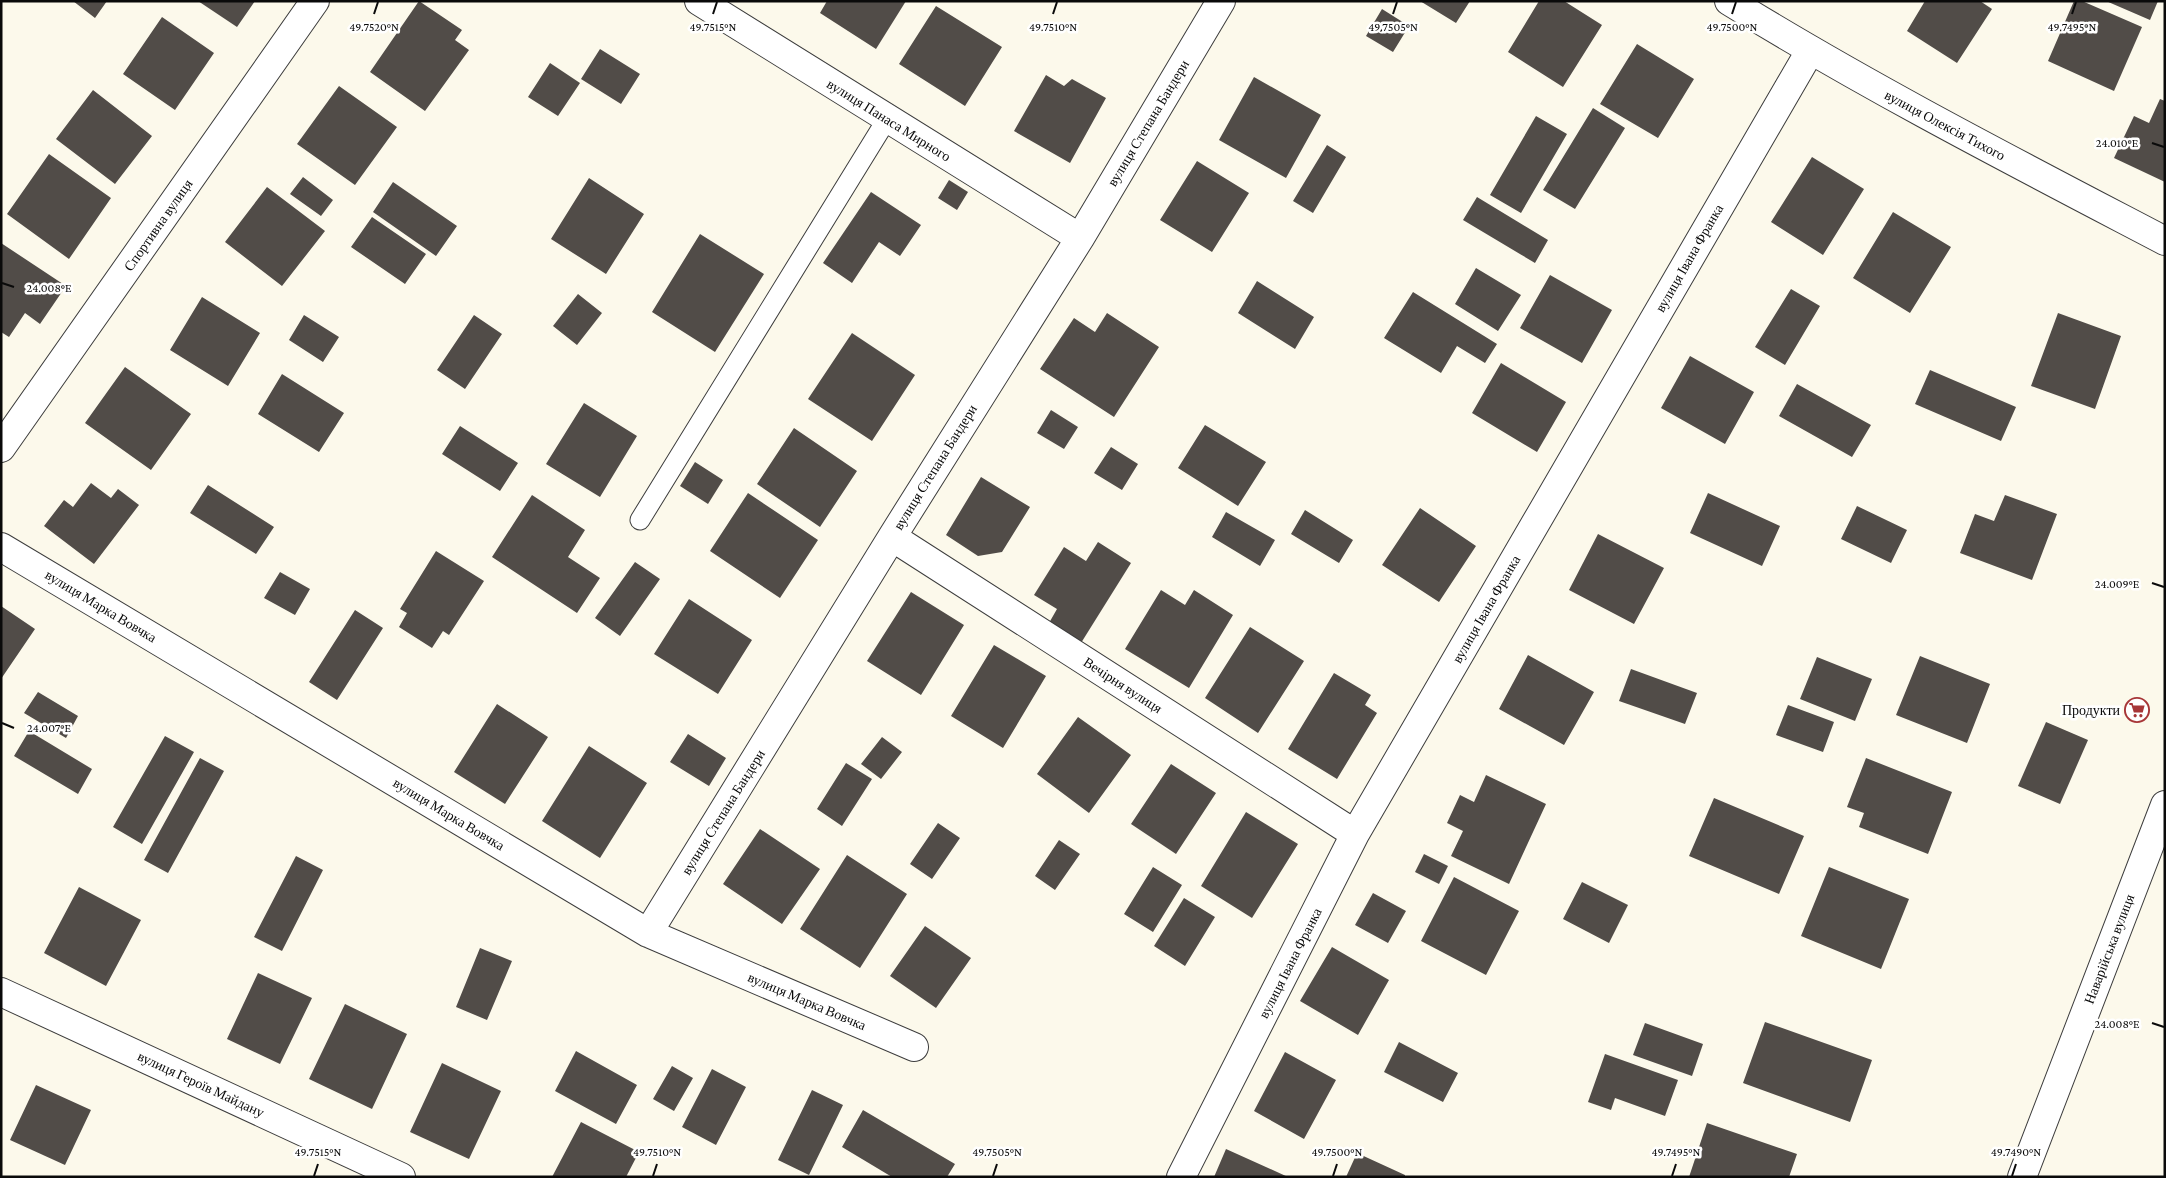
<svg xmlns="http://www.w3.org/2000/svg" width="2166" height="1178" viewBox="0 0 2166 1178" font-family="'Crimson Pro',serif">
	<style>
		.building { fill: #514c48 }
		.lines { fill: none; stroke-linecap: round; stroke-linejoin: round }
		.service-casing { stroke: #3d3d3d; stroke-width: 21 }
		.minor-casing { stroke: #3d3d3d; stroke-width: 30 }
		.tertiary-casing { stroke: #3d3d3d; stroke-width: 30 }
		.service { stroke: #fff; stroke-width: 19 }
		.minor { stroke: #fff; stroke-width: 28 }
		.tertiary { stroke: #fff; stroke-width: 28 }
		.ticks { fill: none; stroke: #0a0a0a; stroke-width: 2 }
		.labels { text-anchor: middle; dominant-baseline: central; stroke-width: 5; stroke-linejoin: round; paint-order: stroke }
		.street-label { font-size: 14px; fill: #0a0a0a; stroke: #fff }
		.poi-label { font-size: 14px; fill: #0a0a0a; stroke: #fff; text-anchor: end }
		.ticks-label { font-size: 12px; text-anchor: middle; fill: #0a0a0a; stroke: #fff; stroke-width: 5; stroke-linejoin: round; paint-order: stroke }
	</style>
	<rect width="100%" height="100%" fill="#fcf9eb"/>
	<path class="building" d="M73,1H107L95,18Z
		M198,1H255L237,27Z
		M419,1L462,30L455,40L469,50L425,111L370,72Z
		M827,1H906L876,49L820,13Z
		M1420,1H1470L1456,23Z
		M1539,1H1564L1602,25L1563,87L1508,52Z
		M1925,1H1980L1992,9L1957,63L1907,31Z
		M2074,1H2082L2142,27L2114,91L2048,61Z
		M2106,1H2158L2150,20Z
		M936,6L1002,47L965,106L899,64Z
		M1382,9L1409,26L1393,52L1366,36Z
		M162,17L214,53L175,110L123,74Z
		M1637,44L1694,79L1658,138L1600,104Z
		M600,49L640,74L621,104L581,79Z
		M550,63L580,83L558,116L528,97Z
		M1046,75L1064,86L1072,79L1106,98L1070,163L1014,131Z
		M1254,77L1321,115L1286,178L1219,140Z
		M339,86L397,127L355,185L297,144Z
		M93,90L152,136L115,184L56,139Z
		M2160,99L2165,101V182L2114,158L2134,116L2149,123Z
		M1593,108L1625,128L1575,209L1543,190Z
		M1536,116L1567,134L1521,213L1490,195Z
		M1327,145L1346,157L1313,213L1293,201Z
		M49,154L111,198L69,259L7,214Z
		M1812,157L1864,189L1823,255L1771,222Z
		M1197,161L1249,193L1212,252L1160,220Z
		M303,177L333,200L321,216L290,194Z
		M589,178L644,214L606,274L551,239Z
		M949,180L968,192L957,210L938,198Z
		M393,182L457,226L436,256L373,212Z
		M267,187L325,231L282,286L225,242Z
		M871,192L921,225L900,256L879,242L852,283L823,263Z
		M1477,197L1548,240L1535,263L1463,220Z
		M1893,212L1951,247L1910,313L1853,278Z
		M372,217L426,254L405,284L351,247Z
		M700,234L764,274L715,352L652,312Z
		M1,243L66,286L40,324L25,313L9,337L1,332Z
		M1476,268L1521,295L1498,331L1455,304Z
		M1550,275L1612,310L1582,363L1520,328Z
		M1257,281L1314,317L1295,349L1238,313Z
		M1791,289L1820,306L1785,365L1755,347Z
		M1413,292L1497,344L1485,363L1457,346L1441,373L1384,338Z
		M578,294L602,313L577,345L553,326Z
		M202,297L260,333L228,386L170,350Z
		M1107,313L1159,347L1114,417L1040,369L1074,318L1095,332Z
		M2058,313L2121,336L2095,409L2031,386Z
		M304,315L339,337L323,362L289,340Z
		M474,315L502,334L465,389L437,370Z
		M852,333L915,375L872,441L808,399Z
		M1690,356L1754,392L1725,444L1661,408Z
		M1501,363L1566,402L1537,452L1472,413Z
		M125,367L191,414L151,470L85,423Z
		M1930,370L2016,407L2001,441L1915,404Z
		M282,374L344,413L319,452L258,414Z
		M1797,384L1871,425L1852,457L1779,416Z
		M584,403L637,436L600,497L546,464Z
		M1051,410L1078,427L1064,449L1037,433Z
		M1205,425L1266,462L1238,506L1178,468Z
		M460,426L518,463L500,491L442,454Z
		M794,428L857,471L820,527L757,484Z
		M1111,447L1138,464L1122,490L1094,473Z
		M695,462L723,480L708,504L680,486Z
		M981,477L1030,507L1002,552L978,556L946,535Z
		M91,483L111,498L118,489L139,505L94,564L44,526L64,500L73,507Z
		M208,485L274,527L256,554L190,513Z
		M748,493L818,540L780,598L710,551Z
		M1708,493L1780,526L1762,566L1690,533Z
		M532,495L585,530L568,557L600,578L577,613L492,557Z
		M2005,495L2057,514L2032,580L1960,553L1975,514L1994,521Z
		M1857,506L1907,530L1891,563L1841,539Z
		M1420,508L1476,546L1439,602L1382,565Z
		M1305,510L1353,540L1339,563L1291,534Z
		M1226,512L1275,540L1260,566L1212,537Z
		M1598,534L1664,568L1634,624L1569,590Z
		M1098,542L1131,563L1081,643L1049,623L1057,609L1034,595L1064,547L1086,561Z
		M436,551L484,581L449,635L443,631L432,648L399,627L407,613L400,609Z
		M635,562L660,579L620,636L595,618Z
		M280,572L310,589L295,615L264,598Z
		M1161,590L1185,605L1194,590L1233,615L1189,688L1125,649Z
		M911,592L964,625L921,695L867,661Z
		M689,599L752,640L718,694L654,654Z
		M1,606L35,629L1,679Z
		M355,610L383,628L337,700L309,682Z
		M1250,627L1304,661L1258,733L1205,698Z
		M994,645L1046,676L1003,748L951,716Z
		M1528,655L1594,692L1564,745L1499,709Z
		M1920,656L1990,684L1967,743L1896,715Z
		M1817,657L1872,679L1855,721L1800,699Z
		M1631,669L1697,693L1685,724L1619,701Z
		M1334,673L1371,695L1365,705L1377,713L1337,779L1288,749Z
		M38,692L78,716L66,738L24,713Z
		M497,704L548,737L505,804L454,772Z
		M1788,705L1834,722L1823,752L1776,735Z
		M1078,717L1131,755L1089,813L1037,774Z
		M2046,722L2088,740L2060,804L2018,786Z
		M29,731L92,769L78,794L14,756Z
		M688,734L726,758L709,786L670,762Z
		M165,736L194,752L142,844L113,827Z
		M882,737L902,752L881,779L861,764Z
		M589,746L647,783L600,858L542,821Z
		M200,758L224,771L168,873L144,860Z
		M1866,758L1952,792L1928,854L1859,827L1864,813L1847,807Z
		M846,763L872,779L842,826L817,809Z
		M1171,764L1216,793L1176,854L1131,824Z
		M1486,775L1546,804L1509,884L1451,856L1463,831L1447,823L1460,795L1474,802Z
		M1714,798L1804,836L1779,894L1689,856Z
		M1246,812L1298,844L1252,918L1201,886Z
		M938,823L960,838L932,879L910,864Z
		M760,829L820,869L782,924L723,884Z
		M1059,840L1080,854L1055,890L1035,876Z
		M1424,854L1448,866L1439,884L1415,872Z
		M847,855L907,894L860,968L800,929Z
		M296,856L323,870L282,951L254,937Z
		M1153,867L1182,885L1153,932L1124,914Z
		M1829,867L1909,899L1881,969L1801,936Z
		M1454,877L1519,911L1486,975L1421,941Z
		M1582,882L1628,905L1609,943L1563,919Z
		M79,887L141,920L106,986L44,953Z
		M1373,893L1406,911L1388,943L1355,925Z
		M1184,898L1215,917L1185,966L1154,946Z
		M925,926L971,958L936,1008L890,976Z
		M1332,947L1389,980L1358,1035L1300,1001Z
		M480,948L512,961L487,1020L456,1007Z
		M258,973L312,998L280,1064L227,1039Z
		M345,1004L407,1034L372,1109L309,1079Z
		M1765,1022L1872,1060L1850,1122L1743,1083Z
		M1645,1023L1703,1044L1692,1076L1633,1055Z
		M1399,1042L1458,1073L1443,1102L1384,1072Z
		M576,1051L637,1085L616,1124L555,1091Z
		M1285,1052L1336,1080L1304,1139L1254,1111Z
		M1605,1054L1678,1080L1665,1116L1615,1098L1611,1110L1588,1102Z
		M442,1063L501,1091L469,1159L410,1132Z
		M672,1066L693,1078L674,1111L653,1099Z
		M712,1069L746,1087L716,1145L682,1127Z
		M36,1085L91,1110L65,1165L10,1140Z
		M812,1090L843,1105L809,1175L778,1160Z
		M863,1110L955,1164L947,1177H892L842,1147Z
		M581,1122L639,1152L626,1177H552Z
		M1707,1123L1797,1154L1789,1177H1689Z
		M1226,1149L1288,1177H1214Z
		M1357,1153L1405,1175V1177H1346Z"/>
	<g class="lines">
		<defs>
			<path id="service" d="M640,520L887,119"/>
			<path id="minor" d="M699,1L1080,238
				M1729,1C1870,88 2018,164 2165,241
				M1,448L315,1
				M892,537L1355,834
				M1,547L648,933L914,1047
				M648,933L892,537L1080,238L1221,1
				M1,992L401,1177
				M1181,1177L1355,834L1810,51"/>
			<path id="tertiary" d="M2022,1177L2165,805"/>
		</defs>
		<use href="#service" class="service-casing"/>
		<use href="#minor" class="minor-casing"/>
		<use href="#tertiary" class="tertiary-casing"/>
		<use href="#service" class="service"/>
		<use href="#minor" class="minor"/>
		<use href="#tertiary" class="tertiary"/>
	</g>
	<path class="ticks" d="M374,14L378,2M713,14L717,2M1053,14L1057,2M1393,14L1397,2M1732,14L1736,2M2072,14L2076,2M2152,143L2164,147M2,283L14,287M2152,583L2164,587M2,723L14,728M2152,1023L2164,1027M314,1176L318,1164M653,1176L657,1164M993,1176L997,1164M1333,1176L1337,1164M1672,1176L1676,1164M2012,1176L2016,1164"/>
	<defs>
		<symbol id="supermarket-ring" viewBox="-11 -11 22 22"><circle r="9.5" fill="#fff" stroke="#a73638" stroke-width="1.5"/><path d="M-6-5.5h2.5l.6 2H6L4.5 2H-2.5L-4.4-4H-6ZM-1.5 3.2a1.3 1.3 0 1 0 .1 0ZM3 3.2a1.3 1.3 0 1 0 .1 0Z" fill="#a73638"/></symbol>
	</defs>
	<g fill-rule="evenodd">
		<use href="#supermarket-ring" x="2123" y="696" width="28" height="28"/>
	</g>
	<g class="labels">
		<g class="street-label">
			<text transform="translate(889 120) rotate(32)">вулиця Панаса Мирного</text>
			<text transform="translate(1148 123) rotate(-59)">вулиця Степана Бандери</text>
			<text transform="translate(1945 125) rotate(28)">вулиця Олексія Тихого</text>
			<text transform="translate(158 225) rotate(-55)">Спортивна вулиця</text>
			<text transform="translate(1689 258) rotate(-60)">вулиця Івана Франка</text>
			<text transform="translate(935 467) rotate(-58)">вулиця Степана Бандери</text>
			<text transform="translate(101 606) rotate(31)">вулиця Марка Вовчка</text>
			<text transform="translate(1486 609) rotate(-60)">вулиця Івана Франка</text>
			<text transform="translate(1123 685) rotate(33)">Вечірня вулиця</text>
			<text transform="translate(723 812) rotate(-58)">вулиця Степана Бандери</text>
			<text transform="translate(449 814) rotate(31)">вулиця Марка Вовчка</text>
			<text transform="translate(2109 949) rotate(-69)">Наварійська вулиця</text>
			<text transform="translate(1290 963) rotate(-63)">вулиця Івана Франка</text>
			<text transform="translate(807 1001) rotate(23)">вулиця Марка Вовчка</text>
			<text transform="translate(201 1084) rotate(25)">вулиця Героїв Майдану</text>
		</g>
		<g class="poi-label">
			<text x="2120" y="710">Продукти</text>
		</g>
	</g>
	<g class="ticks-label">
		<text x="374" y="31">49.7520°N</text>
		<text x="713" y="31">49.7515°N</text>
		<text x="1053" y="31">49.7510°N</text>
		<text x="1393" y="31">49.7505°N</text>
		<text x="1732" y="31">49.7500°N</text>
		<text x="2072" y="31">49.7495°N</text>
		<text x="2117" y="147">24.010°E</text>
		<text x="49" y="292">24.008°E</text>
		<text x="2117" y="588">24.009°E</text>
		<text x="49" y="732">24.007°E</text>
		<text x="2117" y="1028">24.008°E</text>
		<text x="318" y="1156">49.7515°N</text>
		<text x="657" y="1156">49.7510°N</text>
		<text x="997" y="1156">49.7505°N</text>
		<text x="1337" y="1156">49.7500°N</text>
		<text x="1676" y="1156">49.7495°N</text>
		<text x="2016" y="1156">49.7490°N</text>
	</g>
	<rect width="2166" height="1178" fill="none" stroke="#0a0a0a" stroke-width="5"/>
</svg>
